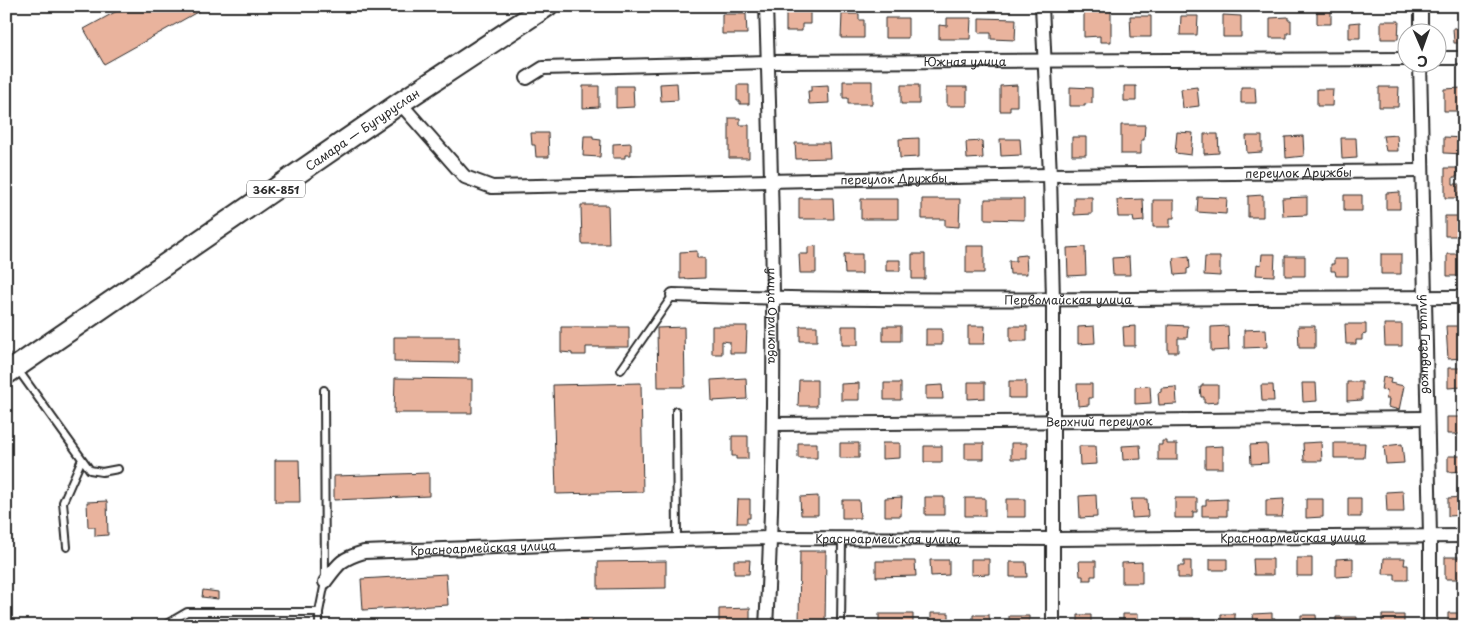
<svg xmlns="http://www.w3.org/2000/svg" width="1470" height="632" viewBox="0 0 1470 632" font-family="'Playpen Sans',sans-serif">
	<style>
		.building { fill: #e9b39d; stroke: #2b2b2b }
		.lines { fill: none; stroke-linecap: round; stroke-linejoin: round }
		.service-casing { stroke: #2b2b2b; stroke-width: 10 }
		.minor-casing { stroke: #2b2b2b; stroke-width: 16 }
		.primary-casing { stroke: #2b2b2b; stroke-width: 24 }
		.service { stroke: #fff; stroke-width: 6 }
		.minor { stroke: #fff; stroke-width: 12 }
		.primary { stroke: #fff; stroke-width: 20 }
		.labels { text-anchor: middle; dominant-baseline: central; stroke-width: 4; stroke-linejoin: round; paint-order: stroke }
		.shield { fill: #fff; stroke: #6b6b6b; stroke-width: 1 }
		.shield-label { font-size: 11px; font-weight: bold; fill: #2b2b2b }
		.street-label { font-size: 12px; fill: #2b2b2b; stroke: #fff }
	</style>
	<rect width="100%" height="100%" fill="#fff"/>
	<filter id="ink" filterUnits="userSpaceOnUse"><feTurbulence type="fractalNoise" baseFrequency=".02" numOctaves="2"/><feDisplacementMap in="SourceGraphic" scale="10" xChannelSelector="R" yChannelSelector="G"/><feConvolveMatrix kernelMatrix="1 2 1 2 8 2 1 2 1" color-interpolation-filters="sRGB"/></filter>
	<g filter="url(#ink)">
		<path class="building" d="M126,6H208L104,64L84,29Z
			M1317,6H1331V24H1317Z
			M1084,10H1111V42H1100V36L1084,37Z
			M786,11H810V24H802V31H786Z
			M722,14H746L747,34H722Z
			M842,14H859V20H864V38H841Z
			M1223,15L1241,16V37H1223Z
			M1130,16H1151V37H1131Z
			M1181,16H1198L1197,35H1180Z
			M1288,17V20H1291V33H1287V38H1270V18Z
			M885,18H908V38H885Z
			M947,18H971L970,39H939V25L947,26Z
			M979,18L1016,19L1015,40L991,39V33H979Z
			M1381,21H1399L1398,39H1381Z
			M1360,22V38H1349V23Z
			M1453,28H1464V43H1454Z
			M843,81H872V104H848V98H843Z
			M677,83L678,100L661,101L660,84Z
			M737,85H749V104H740V101H737Z
			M828,85L829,103L809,104L808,91H811V86Z
			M901,85H919V104H901Z
			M1017,85V106H1010V111H1000V86Z
			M583,86H599V107L583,108Z
			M616,86H633L634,107L616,108Z
			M1124,86H1136V101H1124Z
			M947,87H967V106H947Z
			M1070,87L1092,88V103L1085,104V106H1070Z
			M1197,87L1199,106L1183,108L1181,89Z
			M1241,87H1255L1256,103H1241Z
			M1379,87H1399L1398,107H1379Z
			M1462,88V111H1444V89Z
			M1317,89H1333L1332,106H1317Z
			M729,118H740V125H749V158H729Z
			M1121,125H1145L1144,140H1141V154H1121Z
			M1177,132L1193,133L1191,155L1175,153Z
			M531,133H548L549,157H536L535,145H532Z
			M1204,134H1218L1219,153L1204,154Z
			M1397,135L1398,151H1386L1383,136Z
			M584,136H593V139L601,140L600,157L583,156Z
			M1246,136H1262V152L1247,153Z
			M1303,136L1304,156L1286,158L1285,137Z
			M1072,137H1086V155H1072Z
			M1444,137L1464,138V154L1444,153Z
			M919,138V157L900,158L899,139Z
			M1341,138H1356L1357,158L1342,159Z
			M1000,139H1020L1021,155L1001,156Z
			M982,141L983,158L967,159L966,142Z
			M631,143V155H625V158H613V144Z
			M795,143H829L830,158L796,159Z
			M1445,168H1457V177H1453V184H1459V198H1445Z
			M1400,192V209H1386V193Z
			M1263,195V217H1248V196Z
			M1344,195H1362V211H1344Z
			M1074,197H1092V214L1074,215Z
			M1198,197L1227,198L1226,214L1197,212Z
			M1307,197V215L1283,216L1282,198Z
			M799,198H833L834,219H799Z
			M861,199H898V219H861Z
			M922,199H960L959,227L945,226V219H922Z
			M985,199H1024V220L985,219Z
			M1143,199L1144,221L1134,222L1133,217H1118L1117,200Z
			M1153,200H1174V218H1170V227H1153Z
			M581,205H608L609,244H582Z
			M1445,216H1462V236H1445Z
			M816,246V273H800L799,254H808V247Z
			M966,246H984V273H966Z
			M1085,247L1086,275L1068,276L1067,248Z
			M697,251V258H705V278L680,279V252Z
			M844,254H862V274H845Z
			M912,254H925V279H912Z
			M1262,254H1275L1274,276L1256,275L1257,264L1261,265Z
			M1381,254H1401V274H1381Z
			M1447,254H1464V276H1447Z
			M1026,255L1027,274H1010L1009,261H1016V256Z
			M1189,256L1190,268L1187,269V274L1175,275L1173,258Z
			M1285,256H1305V276H1285Z
			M1129,257L1130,275H1113L1112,258Z
			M1205,257H1220V276L1204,275Z
			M1334,259H1348V276H1336L1335,271H1331V264H1334Z
			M886,260H900V271H886Z
			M1345,324H1366V334L1362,335V340H1356V344H1346Z
			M1384,324H1402V346H1385Z
			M1168,325L1188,326L1187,338H1178V352H1168Z
			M712,326H747L746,353H730V342L722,341V354H712Z
			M800,326H817V341H800Z
			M842,326H858V345H842Z
			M883,326H901V341H883Z
			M968,326H985L984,344H968Z
			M1010,326H1027V341H1010Z
			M1094,326L1095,343L1078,344V327Z
			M1135,326V346H1124L1123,327Z
			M1228,326L1229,350L1211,351V327Z
			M1298,326H1315V348H1299Z
			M1446,326H1462L1464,358L1448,359Z
			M561,327H629V347H586V355H572V353L561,352Z
			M684,327L685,387H658L657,328Z
			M926,329H942V345H926Z
			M1266,329L1267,347L1244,348V330Z
			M394,337H459V363L394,362Z
			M1448,368H1461L1462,387L1448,388Z
			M1383,377L1391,379L1390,383L1404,386L1399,410L1388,407L1389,399H1386L1387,391L1381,390Z
			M395,378L472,379V413H394Z
			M746,378L747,399L712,401L711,380Z
			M799,380H817V406H798Z
			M1009,381H1026V398H1009Z
			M968,382H985V398L968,399Z
			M1347,382H1362V400L1347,401Z
			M641,383L643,492L556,494L553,385Z
			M859,383V400H841V384Z
			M884,383H901V400H884Z
			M1302,383H1316L1317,401L1303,402Z
			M1077,384H1092V398H1089V405L1078,406Z
			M942,385L943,399H926V386Z
			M1202,385H1218V402L1204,403V397H1201L1200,387H1202Z
			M1261,385H1273L1274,401H1262Z
			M1150,386L1151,403L1135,404V387Z
			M1176,387L1177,404L1159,405L1158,393L1161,392V388Z
			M1447,417H1464V434H1447Z
			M732,436H748V459H736V456H732Z
			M1162,441H1167V444H1177V460H1158V445H1162Z
			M1321,442L1322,461H1304L1303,443Z
			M798,443H817V458H798Z
			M840,443H859V458H840Z
			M882,443H900V458L882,459Z
			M965,443H984V459H965Z
			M1011,443H1027V459H1011Z
			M1334,443H1365L1364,458H1334Z
			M1267,444L1268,463L1251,464L1250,445Z
			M1402,444L1404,463L1386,464L1384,446Z
			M1140,445L1141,459L1123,460L1122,446Z
			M924,446H942V462H924Z
			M1079,446H1096L1097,464L1080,465Z
			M1223,446V468H1205V447Z
			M1448,456H1464V471L1448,472Z
			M275,460H299L300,502H275Z
			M429,473V496L334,500V476Z
			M1403,491L1404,512H1387L1386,492Z
			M1096,495L1097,517L1080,518L1079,496Z
			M818,496V515H801L800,497Z
			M902,497L901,516H885V498Z
			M925,497H944V515H925Z
			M1464,497V515L1448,516V498Z
			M965,498H985V516H965Z
			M1175,498H1197V512H1193V518H1175Z
			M1348,498H1361V517H1348Z
			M738,499H750V518H747V523H737Z
			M1006,499H1025V517H1006Z
			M1131,499H1147L1148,517L1132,518Z
			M1227,499V516H1202V505H1206V500Z
			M1284,499L1282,517H1266V500Z
			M1306,499H1323V517L1306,518Z
			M842,500H859L860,518H842Z
			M107,501L108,535L95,536V527H88L87,502Z
			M800,551H826L825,626H799Z
			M1445,557H1464V579H1445Z
			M1297,558H1312V576H1297Z
			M1353,558V576L1336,577V559Z
			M1384,558H1405L1404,565H1408V580H1395V574H1383Z
			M971,559H989V574L971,575Z
			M1210,559H1227V570H1210Z
			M1253,559H1273V575H1254Z
			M734,560H750L749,574H734Z
			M930,560H949V575L931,576Z
			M666,561V588L598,589V562Z
			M876,561H915L916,576L876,577Z
			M1079,561H1096V576H1091V580H1083V576H1080Z
			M1184,561H1191V578H1178V566H1184Z
			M1010,562H1026L1027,577H1010Z
			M1142,562V583H1122V563Z
			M446,574L448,605L363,610L361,579Z
			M203,590L218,592V599L202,597Z
			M750,608V626H719V609Z
			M931,613H949V626H931Z
			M1272,613V618H1275V626H1254L1253,614Z
			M1448,613H1463V626H1448Z
			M879,614H913V626H879Z
			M1123,614H1138V626H1123Z
			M1221,614H1235V626H1221Z
			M973,615H989L990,626H973Z
			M1078,615H1091V626H1078Z
			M1301,615H1316L1317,626H1301Z
			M1382,615H1404V626H1382Z
			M1009,616H1029V626H1009Z
			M1336,617H1357V626H1336Z
			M1180,618H1194V626H1180Z
			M566,619H592V626H566Z"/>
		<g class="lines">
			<defs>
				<path id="service" d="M6,356L16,367L90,470L102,472L118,469
					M621,370L673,295
					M676,411L677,540
					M67,547L63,502L82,459
					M163,626L187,612H319
					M319,626V612L325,582L324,390
					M841,626L842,538"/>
				<g id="minor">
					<path id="s1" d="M766,6C773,213 778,420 766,626"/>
					<path d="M1042,6L1050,175L1053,300V626"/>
					<path d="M1421,32V6"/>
					<path d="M1438,58H1464"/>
					<path id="s2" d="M1420,62L1430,536V626"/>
					<path id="s3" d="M527,78L543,68L768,62L1408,59"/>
					<path id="s4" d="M400,103L465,177L492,187L1050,175L1422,171"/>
					<path id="s5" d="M673,295C937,304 1200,297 1464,297"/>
					<path id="s6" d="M773,424L1426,418"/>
					<path id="s7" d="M325,582C339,563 341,559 364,552L677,540L771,538L1054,539L1464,536"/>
				</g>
				<g id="primary">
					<path id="s8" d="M6,374L400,103L547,6"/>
				</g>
			</defs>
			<use href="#service" class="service-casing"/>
			<use href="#minor" class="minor-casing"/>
			<use href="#primary" class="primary-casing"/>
			<use href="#service" class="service"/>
			<use href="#minor" class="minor"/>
			<use href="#primary" class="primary"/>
		</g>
	</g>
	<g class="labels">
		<rect class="shield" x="247" y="180.5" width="58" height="17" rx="4"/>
		<g class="shield-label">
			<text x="276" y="189">36К-851</text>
		</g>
		<g class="street-label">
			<text stroke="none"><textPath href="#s3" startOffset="441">Южная улица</textPath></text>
			<text stroke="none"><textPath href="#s8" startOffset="432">Самара — Бугуруслан</textPath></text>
			<text stroke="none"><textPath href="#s4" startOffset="934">переулок Дружбы</textPath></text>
			<text stroke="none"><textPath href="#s4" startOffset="529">переулок Дружбы</textPath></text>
			<text stroke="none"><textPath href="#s5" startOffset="395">Первомайская улица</textPath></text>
			<text stroke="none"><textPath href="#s1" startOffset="310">улица Орликова</textPath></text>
			<text stroke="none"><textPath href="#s2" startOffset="282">улица Газовиков</textPath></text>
			<text stroke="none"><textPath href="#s6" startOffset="326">Верхний переулок</textPath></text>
			<text stroke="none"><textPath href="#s7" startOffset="980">Красноармейская улица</textPath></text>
			<text stroke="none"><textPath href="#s7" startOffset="575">Красноармейская улица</textPath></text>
			<text stroke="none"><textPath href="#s7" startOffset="170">Красноармейская улица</textPath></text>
		</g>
	</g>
	<rect width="1470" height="632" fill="none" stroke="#fff" stroke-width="25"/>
	<rect x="12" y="12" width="1445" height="607" fill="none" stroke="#2b2b2b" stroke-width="2" filter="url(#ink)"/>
	<g transform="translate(1422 48) rotate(178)"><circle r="24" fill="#ffffff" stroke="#aaaaaa"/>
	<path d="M0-4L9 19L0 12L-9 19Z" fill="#2b2b2b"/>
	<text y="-8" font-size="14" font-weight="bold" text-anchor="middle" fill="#2b2b2b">С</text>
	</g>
</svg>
